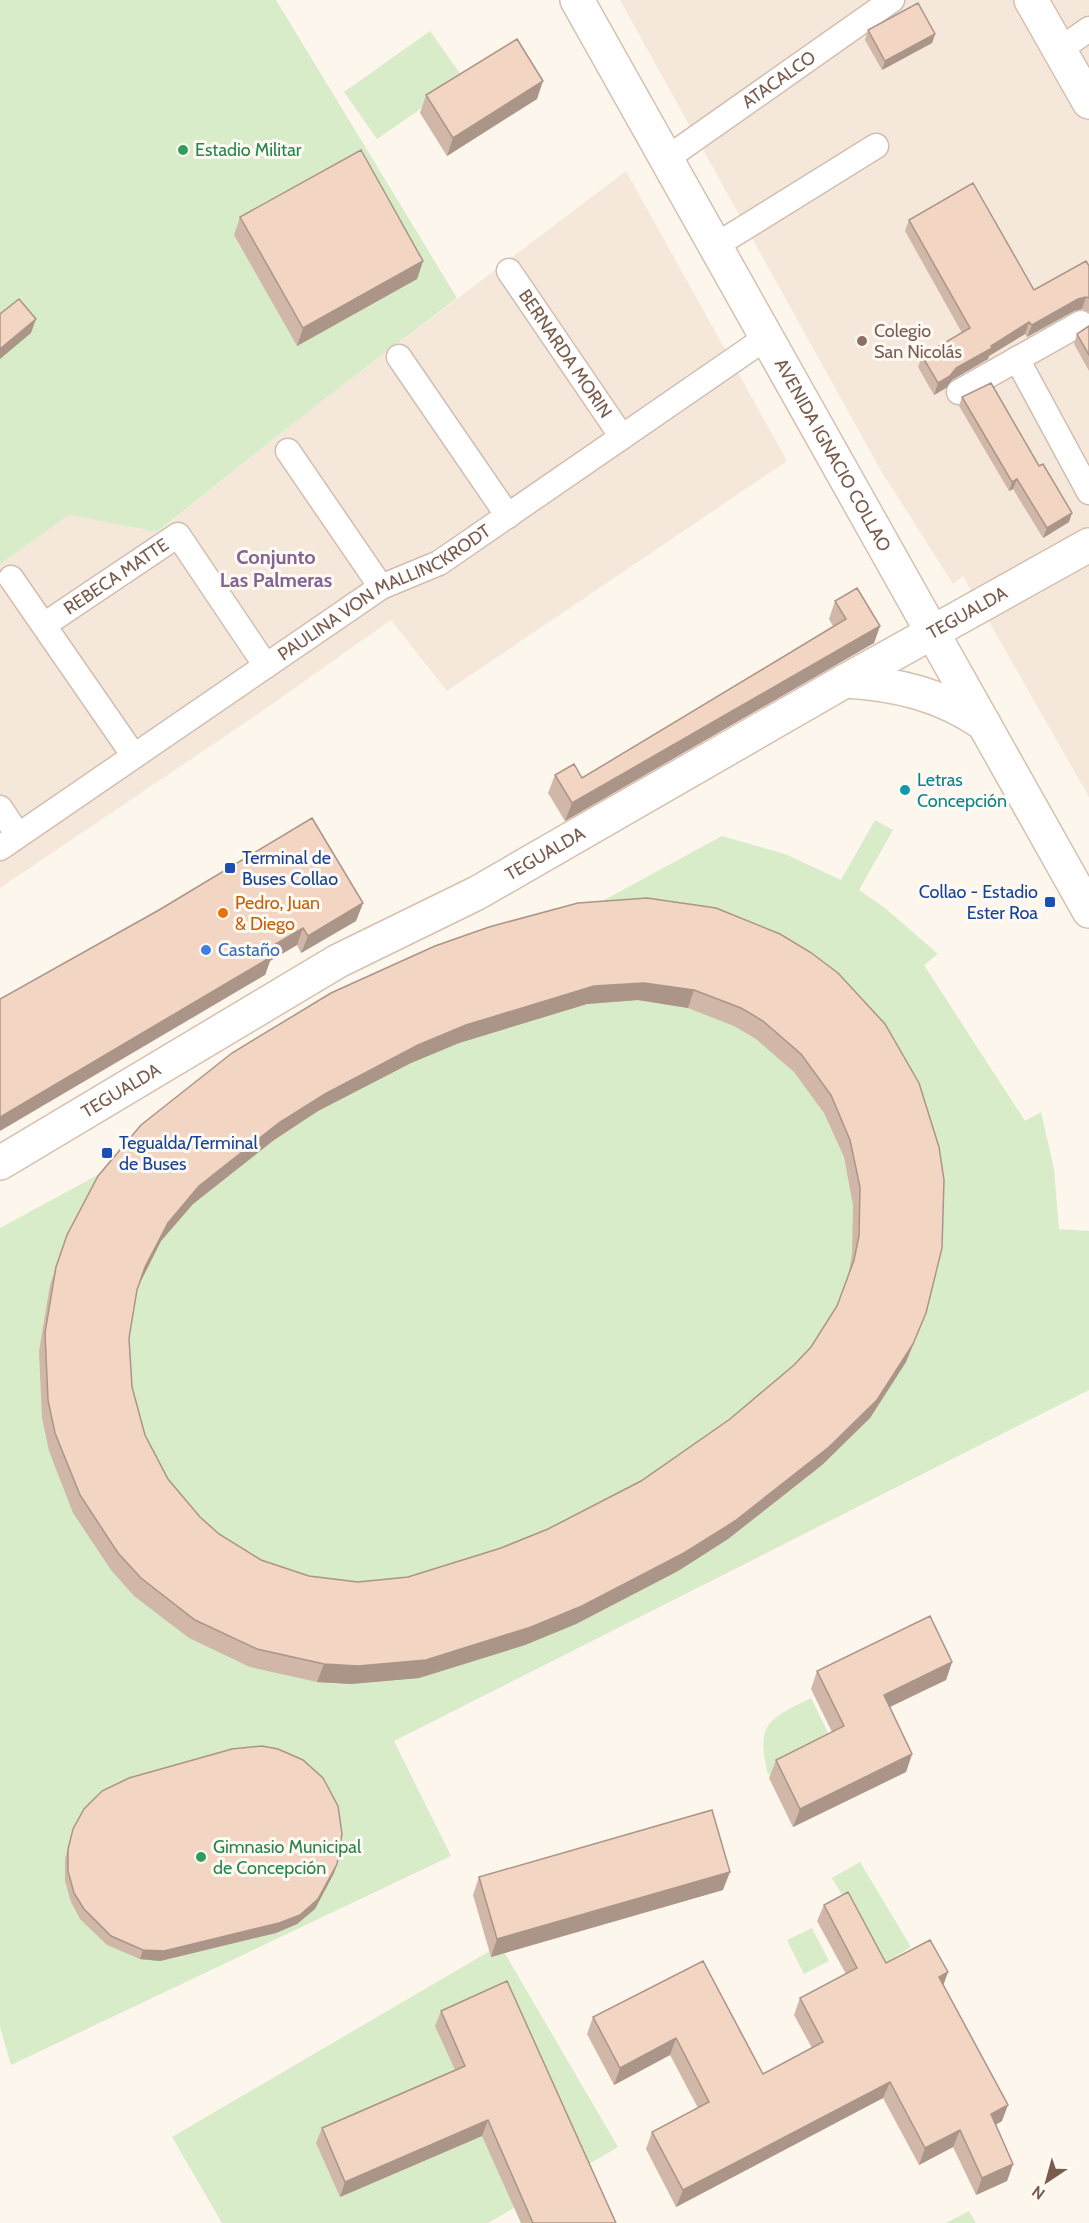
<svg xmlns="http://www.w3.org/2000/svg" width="1089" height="2223" viewBox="0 0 1089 2223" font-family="Cabin,sans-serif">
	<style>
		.residential { fill: #f5e8da }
		.green { fill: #d8ecc9 }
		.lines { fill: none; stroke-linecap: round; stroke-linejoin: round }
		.street-casing { stroke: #d1beb0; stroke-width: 27 }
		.secondary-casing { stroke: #d6c0b0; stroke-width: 36 }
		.street { stroke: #fff; stroke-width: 24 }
		.secondary { stroke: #fff; stroke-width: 33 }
		.wall { fill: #d1b7a8; fill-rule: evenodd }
		.shaded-wall { fill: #aa9588 }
		.building { fill: #f3d5c3; stroke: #aa9588; stroke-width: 1.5; fill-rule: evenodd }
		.leisure-dot { fill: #2e9e5b; stroke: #fffaf3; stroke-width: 2 }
		.education-dot { fill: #8d6e63; stroke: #fffaf3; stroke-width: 2 }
		.culture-dot { fill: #0f9aa8; stroke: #fffaf3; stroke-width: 2 }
		.transit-dot { fill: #1a4fb4; stroke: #fffaf3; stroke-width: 2 }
		.food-dot { fill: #e8710a; stroke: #fffaf3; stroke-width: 2 }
		.shop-dot { fill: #3f7fe0; stroke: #fffaf3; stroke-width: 2 }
		.labels { text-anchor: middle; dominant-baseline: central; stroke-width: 6; stroke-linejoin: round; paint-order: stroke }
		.street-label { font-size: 18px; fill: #7a5c4d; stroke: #fffaf3 }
		.leisure-label { font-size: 18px; fill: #27864d; stroke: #fffaf3; text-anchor: start }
		.education-label { font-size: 18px; fill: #785e54; stroke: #fffaf3; text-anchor: start }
		.culture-label { font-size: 18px; fill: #0d838f; stroke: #fffaf3; text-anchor: start }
		.transit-label { font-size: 18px; fill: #164399; stroke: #fffaf3; text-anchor: start }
		.food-label { font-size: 18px; fill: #c56008; stroke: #fffaf3; text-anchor: start }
		.shop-label { font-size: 18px; fill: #366cbe; stroke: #fffaf3; text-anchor: start }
		.neighbourhood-label { font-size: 20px; font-weight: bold; fill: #846695; stroke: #fffaf3 }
	</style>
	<rect width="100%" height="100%" fill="#fdf6ec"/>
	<path class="residential" d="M620,0H1089V797L963,576L953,584L880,469Z
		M626,171L787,461L447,691L391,620L255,716L0,888V564L69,515L158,532L309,411Z"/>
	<path class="green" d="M0,0H276L457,298L309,411L157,532L69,515L0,564Z
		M430,31L464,79L377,139L344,92Z
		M875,820L893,830L859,890L885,908L938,954L924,965L1025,1121L1041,1112L1054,1169L1059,1229L1089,1231V1390L394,1741L451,1856L11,2065L0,2027V1228L722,836L785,854L841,880Z
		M811,1698L833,1743L768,1775C756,1723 767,1720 811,1698Z
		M860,1862L911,1947L883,1964L832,1878Z
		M812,1928L829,1961L804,1974L787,1940Z
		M500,1945L618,2147L488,2223H222L172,2137Z
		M969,2211L976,2223H946Z"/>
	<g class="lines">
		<defs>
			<g id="street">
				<path d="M1059,50L1089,29"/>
				<path id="s1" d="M666,159L892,0"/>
				<path d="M715,246L876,146"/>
				<path id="s2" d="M509,271L622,437"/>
				<path d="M399,357L508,516"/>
				<path d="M1017,359L1089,492"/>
				<path d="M959,392L1081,323"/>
				<path d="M288,451L381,587"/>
				<path d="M11,578L134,756"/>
				<path id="s3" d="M44,625L178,535L266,666"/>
				<path d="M0,808L18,835"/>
				<path id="s4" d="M0,848L381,587L439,563L767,337"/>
			</g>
			<g id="secondary">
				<path id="s5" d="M577,0L1089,911"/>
				<path d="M1031,0L1089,102"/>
				<path d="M845,681C896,684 941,694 984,724"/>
				<path id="s6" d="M0,1163L338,961L477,893L845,681L1089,545"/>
			</g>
		</defs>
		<use href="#street" class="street-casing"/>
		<use href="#secondary" class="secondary-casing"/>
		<use href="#street" class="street"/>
		<use href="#secondary" class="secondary"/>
	</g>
	<path class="wall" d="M868,30L935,34L932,43L882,70L865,40Z
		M426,95L537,99L447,156L420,113Z
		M240,217L423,261L417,279L297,346L234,235Z
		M909,220L1034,290L1089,266V312L1082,309L1074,311L1027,337L1025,334L989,356L988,359L952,380L946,388L934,395L918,367L922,356L962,333L905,231Z
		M1089,326V371L1074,344L1077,334Z
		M962,397L1069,522L1043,538L1013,489L1009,491L959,406Z
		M835,601L880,626L874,643L565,821L548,793L555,775L582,778L833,626L829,619Z
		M363,903L356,921L301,953L297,945L270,961L265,975L0,999Z
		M780,934L926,1313L906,1362L870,1418L822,1465L728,1539L678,1571L576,1624L525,1645L419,1678L351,1684L317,1682L250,1667L189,1638L134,1596L111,1570L73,1513L49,1451L42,1418L39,1351L50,1285L67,1235L141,1125ZM638,1000L688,1008L734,1026L756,1039L794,1072L824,1113L844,1157L853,1205L852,1254L848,1278L837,1306L811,1347L794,1365L730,1419L641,1481L548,1529L501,1548L408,1577L358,1582L309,1576L261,1560L219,1534L200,1517L168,1479L145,1435L132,1387L129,1338L137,1290L140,1282L161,1241L193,1204L274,1140L318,1111L411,1063L459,1043L587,1004Z
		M952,1662L946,1680L890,1707L912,1754L906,1772L793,1827L769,1778L776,1760L832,1732L811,1689L817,1671Z
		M73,1829L337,1864L334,1873L315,1909L297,1924L276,1933L160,1961L140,1959L107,1945L80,1919L71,1902L65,1881V1859Z
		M479,1877L723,1890L491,1957L473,1895Z
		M824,1905L886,1963L943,1984L1002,2121L996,2125L1013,2164L1007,2181L976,2195L953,2147L919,2165L883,2098L676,2207L646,2149L652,2132L698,2108L670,2055L614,2085L587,2034L593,2017L703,1961L763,2074L812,2048L794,2015L800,1998L846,1974L817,1921Z
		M441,2011L616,2223H521L482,2136L340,2197L316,2143L322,2128L455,2070L435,2026Z"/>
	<path class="shaded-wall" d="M935,34L932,43L882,70L885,61Z
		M543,81L537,99L447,156L453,138Z
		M423,261L417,279L297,346L303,328Z
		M1086,297L1082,309L1074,311L1027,337L1032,325L1078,299Z
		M36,319L31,333L0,359V349Z
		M1029,322L1025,334L989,356L988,359L952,380L946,388L934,395L938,383L956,368Z
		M1017,479L1013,489L1009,491L1012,482Z
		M1072,513L1069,522L1043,538L1047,528Z
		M880,626L874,643L565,821L572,803Z
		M363,903L356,921L301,953L308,936Z
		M303,928L297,945L270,961L265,975L0,1131V1117L267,949Z
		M644,983L694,990L688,1008L638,1000L587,1004L459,1043L411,1063L318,1111L274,1140L193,1204L161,1241L139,1285L145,1267L168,1223L199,1186L280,1122L325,1094L418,1045L466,1025L594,986Z
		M926,1313L906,1362L870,1418L822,1465L728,1539L678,1571L576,1624L525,1645L419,1678L351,1684L317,1682L324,1664L358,1666Z
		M952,1662L946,1680L877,1713L884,1695Z
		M912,1754L906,1772L793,1827L800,1809Z
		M337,1864L334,1873L315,1909L297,1924L276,1933L160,1961L140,1959L143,1950Z
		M730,1872L723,1890L491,1957L497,1939Z
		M948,1972L942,1989L939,1977Z
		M676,2038L670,2055L614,2085L620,2068Z
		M890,2082L883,2098L676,2207L683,2190Z
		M1008,2105L1002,2121L985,2130L991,2114Z
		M488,2120L482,2136L340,2197L345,2182Z
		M960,2130L953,2147L919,2165L925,2148Z
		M1013,2164L1007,2181L976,2195L982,2178Z"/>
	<path class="building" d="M918,3L935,34L885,61L868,30Z
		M517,39L543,81L453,138L426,95Z
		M361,150L423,261L303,328L240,217Z
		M973,183L1034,290L1086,261L1089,266V298L1086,297L1078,299L1032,325L1029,322L991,346L992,348L956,368L950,376L938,383L922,356L970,328L909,220Z
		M19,299L36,319L0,349V314Z
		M1089,326V355L1077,334Z
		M991,383L1039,466L1043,464L1072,513L1047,528L1017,479L1012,482L962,397Z
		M857,588L880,626L572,803L555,775L574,764L582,778L846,619L835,601Z
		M312,818L363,903L308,936L303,928L267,949L271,957L0,1117V999L159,910Z
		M647,898L716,908L780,934L810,952L838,973L885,1024L919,1083L939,1147L944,1180L942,1248L926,1313L913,1344L877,1400L829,1447L735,1521L684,1553L582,1606L531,1627L426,1660L358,1666L324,1664L257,1649L195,1620L141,1578L118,1553L80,1495L55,1433L48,1400L45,1333L56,1267L67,1235L98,1176L141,1125L232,1053L331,993L435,946L489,927L578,903ZM644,983L694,990L741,1008L763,1021L801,1054L831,1095L850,1140L860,1187L859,1236L854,1260L837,1306L811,1347L794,1365L730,1419L641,1481L548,1529L501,1548L408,1577L358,1582L309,1576L261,1560L219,1534L200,1517L168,1479L145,1435L132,1387L129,1338L137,1290L145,1267L168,1223L199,1186L280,1122L325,1094L418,1045L466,1025L594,986Z
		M930,1616L952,1662L884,1695L912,1754L800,1809L776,1760L844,1726L817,1671Z
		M262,1746L278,1749L303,1760L323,1778L338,1806L342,1834L337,1864L318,1899L300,1915L279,1923L164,1951L143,1950L111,1936L84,1909L74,1893L68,1871V1849L73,1829L84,1809L102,1791L129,1778L232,1749Z
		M712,1810L730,1872L497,1939L479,1877Z
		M848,1892L886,1963L930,1940L948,1972L939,1977L1008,2105L991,2114L1013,2164L982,2178L960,2130L925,2148L890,2082L683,2190L652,2132L709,2102L676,2038L620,2068L593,2017L703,1961L763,2074L823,2042L800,1998L857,1968L824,1905Z
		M507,1981L616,2223H533L488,2120L345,2182L322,2128L465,2066L441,2011Z"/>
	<g class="leisure-dot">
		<circle cx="183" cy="150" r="6"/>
		<circle cx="201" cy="1857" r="6"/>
	</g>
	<circle class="education-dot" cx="862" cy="341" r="6"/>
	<circle class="culture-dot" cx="905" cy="790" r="6"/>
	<g class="transit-dot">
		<rect x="224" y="862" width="12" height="12" rx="3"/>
		<rect x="1044" y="896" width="12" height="12" rx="3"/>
		<rect x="101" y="1147" width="12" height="12" rx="3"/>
	</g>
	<circle class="food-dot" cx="223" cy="913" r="6"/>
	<circle class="shop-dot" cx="206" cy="950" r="6"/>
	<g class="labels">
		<g class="street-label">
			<text stroke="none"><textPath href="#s1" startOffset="138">ATACALCO</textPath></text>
			<text stroke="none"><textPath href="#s2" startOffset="100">BERNARDA MORIN</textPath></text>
			<text stroke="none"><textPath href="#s5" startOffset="522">AVENIDA IGNACIO COLLAO</textPath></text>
			<text stroke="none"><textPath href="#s3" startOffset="87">REBECA MATTE</textPath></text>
			<text stroke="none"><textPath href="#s4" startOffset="462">PAULINA VON MALLINCKRODT</textPath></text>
			<text stroke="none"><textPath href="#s6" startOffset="1113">TEGUALDA</textPath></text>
			<text stroke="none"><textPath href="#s6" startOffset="627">TEGUALDA</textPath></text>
			<text stroke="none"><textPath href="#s6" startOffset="141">TEGUALDA</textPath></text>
		</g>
		<g class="leisure-label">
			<text x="195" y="150">Estadio Militar</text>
			<text x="213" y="1847">Gimnasio Municipal<tspan x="213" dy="21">de Concepción</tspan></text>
		</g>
		<g class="education-label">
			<text x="874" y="331">Colegio<tspan x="874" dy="21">San Nicolás</tspan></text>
		</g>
		<g class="culture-label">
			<text x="917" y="780">Letras<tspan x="917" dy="21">Concepción</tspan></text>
		</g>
		<g class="transit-label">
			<text x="242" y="858">Terminal de<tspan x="242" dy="21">Buses Collao</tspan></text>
			<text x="1038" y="892" text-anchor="end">Collao - Estadio<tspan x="1038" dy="21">Ester Roa</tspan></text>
			<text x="119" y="1143">Tegualda/Terminal<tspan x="119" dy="21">de Buses</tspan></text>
		</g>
		<g class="food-label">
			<text x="235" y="903">Pedro, Juan<tspan x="235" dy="21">&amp; Diego</tspan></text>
		</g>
		<g class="shop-label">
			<text x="218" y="950">Castaño</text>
		</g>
		<g class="neighbourhood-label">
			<text x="276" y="557">Conjunto<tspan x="276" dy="23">Las Palmeras</tspan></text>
		</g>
	</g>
	<g transform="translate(1047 2181) rotate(216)" stroke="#fffaf3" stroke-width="4.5" paint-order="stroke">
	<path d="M0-4.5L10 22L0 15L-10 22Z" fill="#7a5c4d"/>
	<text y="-9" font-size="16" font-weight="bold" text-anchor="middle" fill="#7a5c4d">N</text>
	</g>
</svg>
